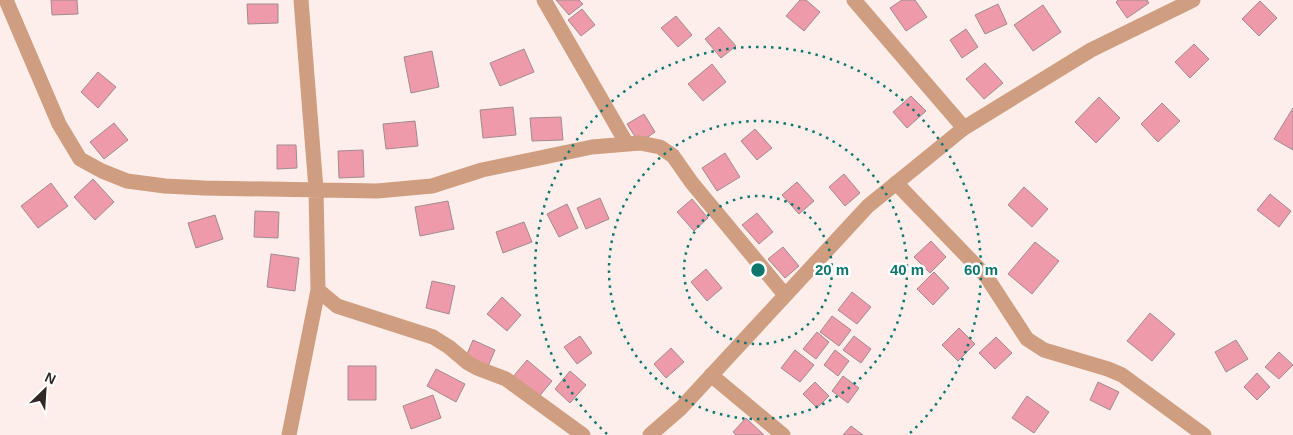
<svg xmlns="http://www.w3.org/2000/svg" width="1293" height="435" viewBox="0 0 1293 435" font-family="Arial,sans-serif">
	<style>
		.building { fill: #ee9aaa; stroke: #a18b8e }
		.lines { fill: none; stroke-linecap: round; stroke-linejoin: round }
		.minor { stroke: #cf9d7f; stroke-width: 15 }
		.ring { fill: none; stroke: #0f766e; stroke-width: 2.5; stroke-dasharray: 2.5 5 }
		.centre { fill: #0f766e; stroke: #fff; stroke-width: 2.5 }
		.ring-label { font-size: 15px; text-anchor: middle; font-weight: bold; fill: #0f766e; stroke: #fff; stroke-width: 5; stroke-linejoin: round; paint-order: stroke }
	</style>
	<rect width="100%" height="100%" fill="#fdeeeb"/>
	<path class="building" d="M51,0H77L78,14L52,15Z
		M556,0H579L583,4L569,15Z
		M800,0H806L820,12L804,31L786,16Z
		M902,0H915L927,17L906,31L890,8Z
		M1118,0H1147L1149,3L1127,18L1116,2Z
		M1260,1L1277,18L1259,36L1242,19Z
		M247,4H278V23L248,24Z
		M998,4L1007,24L985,34L975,15Z
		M1043,5L1061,32L1033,51L1014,25Z
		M582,9L595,25L581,36L568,20Z
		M676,16L692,35L678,47L661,28Z
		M719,27L736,46L721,58L705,39Z
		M966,29L978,47L962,58L950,40Z
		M1194,44L1209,59L1190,78L1175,62Z
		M524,49L534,72L500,86L490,63Z
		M432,51L439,87L411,93L404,57Z
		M985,63L1003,83L984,99L966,79Z
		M712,64L726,82L703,101L688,84Z
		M98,72L116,87L98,108L81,92Z
		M911,96L926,111L907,128L893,112Z
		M1099,97L1120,118L1096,143L1075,122Z
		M1162,103L1180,121L1158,142L1141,124Z
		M513,107L516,135L483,138L480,110Z
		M1293,108V150L1274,139Z
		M644,114L655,132L639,143L627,124Z
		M561,117L563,140L532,141L530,118Z
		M415,121L418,146L386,149L383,124Z
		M114,123L128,140L104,159L90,142Z
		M755,129L772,148L757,160L741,141Z
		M277,145H296L297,168L277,169Z
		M363,150L364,177L339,178L338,151Z
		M725,153L740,177L717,191L702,168Z
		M844,174L860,193L845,206L829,187Z
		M93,179L114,202L95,220L74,197Z
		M797,182L814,201L799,214L782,195Z
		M51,183L68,206L38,228L21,206Z
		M1024,187L1048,209L1032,227L1008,205Z
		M1270,194L1291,211L1279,227L1257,210Z
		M600,198L609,219L586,229L577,208Z
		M692,199L708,218L694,231L677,212Z
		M448,201L454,229L420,236L415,207Z
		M567,204L578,228L559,237L547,214Z
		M255,211L279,212L278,238L254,237Z
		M757,213L773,232L759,244L742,225Z
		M215,215L223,239L196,248L188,223Z
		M524,222L532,242L503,253L496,232Z
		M931,241L946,257L930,273L914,257Z
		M1035,242L1059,261L1032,294L1008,274Z
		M783,247L799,266L785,278L768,259Z
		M271,254L299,258L295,291L267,287Z
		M706,269L722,288L707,301L691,282Z
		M934,272L949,288L933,305L917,289Z
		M432,281L455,286L449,314L426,308Z
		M852,292L871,307L857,324L838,310Z
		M502,297L521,315L507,331L487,314Z
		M1150,313L1175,334L1152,361L1127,341Z
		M832,316L851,330L839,346L820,332Z
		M959,328L975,344L958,361L942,345Z
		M817,332L829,342L816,359L803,349Z
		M580,336L592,353L577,364L564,347Z
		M854,336L871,349L861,363L843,350Z
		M996,337L1012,353L995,369L979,353Z
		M473,340L495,350L486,371L464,361Z
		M1236,340L1248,359L1226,372L1215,352Z
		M671,348L684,362L666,378L654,364Z
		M795,350L814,365L800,382L781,368Z
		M835,350L849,361L838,376L824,365Z
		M1279,352L1293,365L1279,379L1265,367Z
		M527,360L552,381L537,399L512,378Z
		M348,366H376V400H348Z
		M436,369L465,384L456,402L427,386Z
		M570,371L586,385L570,403L555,389Z
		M1257,373L1270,387L1257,400L1244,387Z
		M843,376L859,388L848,403L832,391Z
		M815,382L829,396L817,408L803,394Z
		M1098,382L1119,392L1110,410L1090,400Z
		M433,395L441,418L411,429L403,406Z
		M1027,396L1049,412L1034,433L1012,418Z
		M746,418L764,435H736L733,432Z
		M851,426L863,435H843Z"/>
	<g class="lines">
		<path class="minor" d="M6,0L59,124L80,159L102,171L127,181L165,186L204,188L377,191L432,186L482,170L592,147L640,143L660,147L673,156L692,183L785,295
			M301,0L316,189L318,290L337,306L433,337L449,347L468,363L477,368L506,379L583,435
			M544,0L627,144
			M854,0L964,128
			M896,183L986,276L1027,339L1044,350L1108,369L1122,375L1204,435
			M711,375L783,435
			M289,435L318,290
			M650,435L681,408L868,206L964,128L1091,50L1193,0"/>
	</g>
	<g class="ring">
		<circle cx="758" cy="270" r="74"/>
		<circle cx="758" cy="270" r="149"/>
		<path d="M607 434A223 223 0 1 1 909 434"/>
	</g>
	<circle cx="758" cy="270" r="8" class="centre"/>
	<g class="ring-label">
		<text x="832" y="275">20 m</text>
		<text x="907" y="275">40 m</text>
		<text x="981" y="275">60 m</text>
	</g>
	<g transform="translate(45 390) rotate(25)" stroke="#ffffff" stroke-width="4" paint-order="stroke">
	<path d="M0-4L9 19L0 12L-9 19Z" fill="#322927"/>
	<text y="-8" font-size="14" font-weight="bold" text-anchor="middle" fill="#322927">N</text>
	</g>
</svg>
